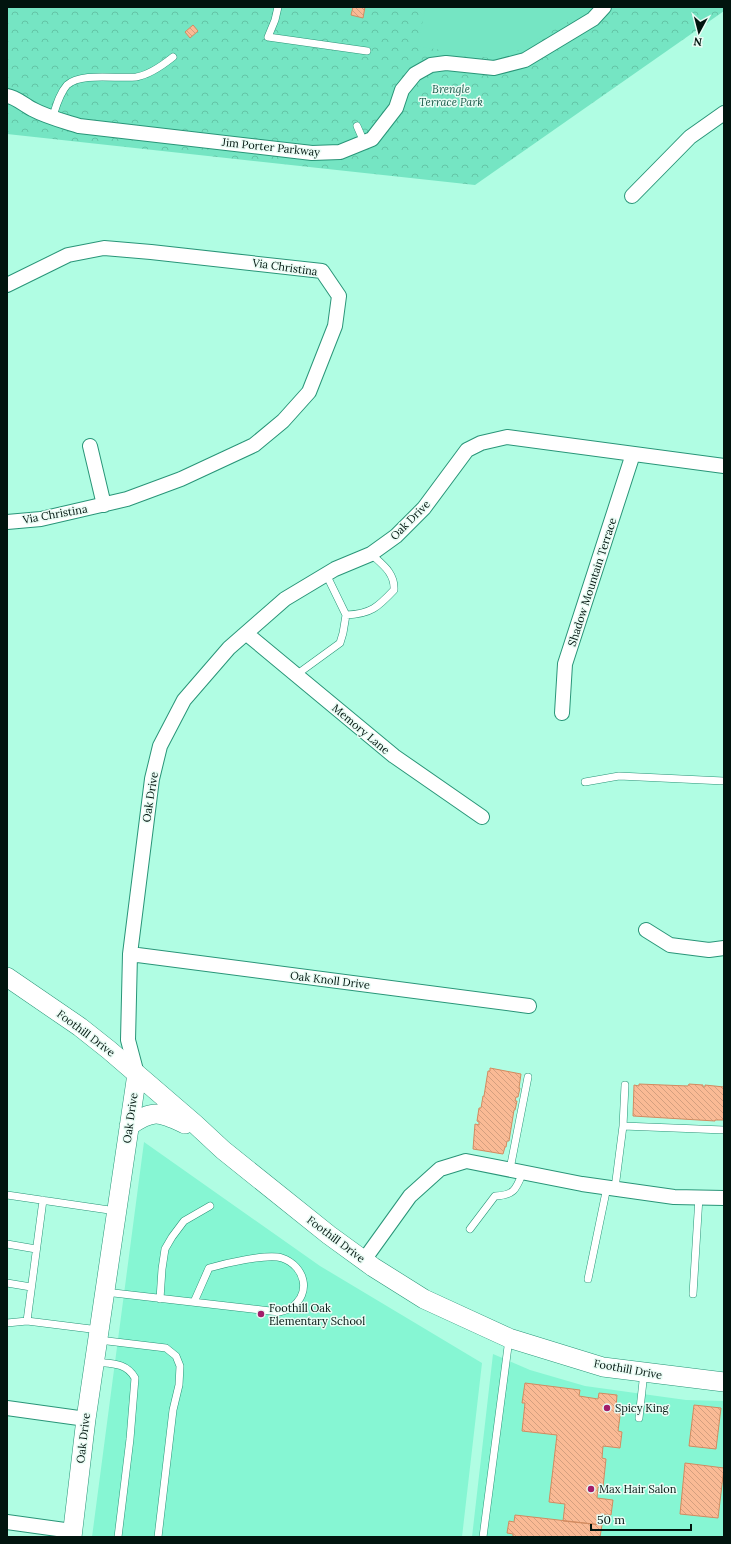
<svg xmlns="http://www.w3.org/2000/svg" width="731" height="1544" viewBox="0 0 731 1544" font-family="Lora,serif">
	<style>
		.built { fill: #86f6d3 }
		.park { fill: url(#park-crowns) }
		.pitch { fill: #75e5c3 }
		.building { fill: url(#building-back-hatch); stroke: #d28b60 }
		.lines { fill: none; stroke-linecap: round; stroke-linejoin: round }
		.lane-casing { stroke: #299578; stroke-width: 8 }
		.street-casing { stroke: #299578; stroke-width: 16 }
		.secondary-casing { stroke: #299578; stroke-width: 20 }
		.lane { stroke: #fff; stroke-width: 7 }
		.street { stroke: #fff; stroke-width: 14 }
		.secondary { stroke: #fff; stroke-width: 19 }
		.poi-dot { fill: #a21d6a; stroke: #eafcf5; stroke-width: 1.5 }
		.labels { text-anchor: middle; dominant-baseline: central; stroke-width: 3; stroke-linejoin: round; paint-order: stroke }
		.park-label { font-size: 11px; font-style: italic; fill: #175948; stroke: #eafcf5 }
		.street-label { font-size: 11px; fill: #01140e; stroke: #eafcf5 }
		.poi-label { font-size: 11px; fill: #01140e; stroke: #eafcf5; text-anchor: start }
	</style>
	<defs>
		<pattern id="park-crowns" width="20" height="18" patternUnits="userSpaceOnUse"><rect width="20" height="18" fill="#75e5c3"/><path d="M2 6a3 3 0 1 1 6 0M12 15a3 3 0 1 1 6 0" fill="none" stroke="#63c4a6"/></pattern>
		<pattern id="building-back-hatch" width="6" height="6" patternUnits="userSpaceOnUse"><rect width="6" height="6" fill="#faba95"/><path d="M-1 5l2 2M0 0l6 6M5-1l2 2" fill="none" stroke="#d49f7f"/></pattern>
	</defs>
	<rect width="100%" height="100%" fill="#b0fde3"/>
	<path class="built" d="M144,1142L320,1266L482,1363L462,1537H92Z
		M493,1354L530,1370L585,1386L686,1400L724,1401V1537H472Z"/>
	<path class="park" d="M7,7H724V11L475,185L7,134Z"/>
	<path class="pitch" d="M426,7H590L587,11L501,60L417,46Z"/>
	<path class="building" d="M353,7H365L363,18L351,15Z
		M193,25L198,31L190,38L185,32Z
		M490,1068L521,1074L519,1088H520L518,1097H516L515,1101H517L515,1110H514L509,1141H507L506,1147H505L503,1154L473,1149L475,1124L479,1125V1122L477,1121L479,1108H481L483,1096H484L488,1071H490Z
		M639,1084L688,1086L689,1084L703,1085V1087H705V1085L724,1087V1120H715V1121L633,1116L634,1085L639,1086Z
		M525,1383L580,1390L579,1396L598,1399L599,1393L617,1395L616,1408L621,1409L618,1431L622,1432L620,1448L603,1446L602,1458L606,1459L603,1487H598L597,1498L613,1500L611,1515L603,1514L602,1525L563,1521L565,1504L549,1502L557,1435L522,1431L525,1403H522Z
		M694,1405L721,1408L716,1449L689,1446Z
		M685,1463L724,1468L718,1518L680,1514Z
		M515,1515L602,1525L600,1537H513V1534L507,1533L509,1521L514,1522Z"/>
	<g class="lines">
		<defs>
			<path id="lane" d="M278,7L275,20L268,37L367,51
				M52,119C56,107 59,94 67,85C81,72 117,79 136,77C149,75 163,65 173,57
				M357,126L364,142
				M346,615C371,614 378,607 394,590C395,573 383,565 371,554
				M296,675L340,643L343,633L346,615L326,574
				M585,782L619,776L724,781
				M623,1126L724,1130
				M510,1169L528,1077
				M615,1188L623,1126L625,1085
				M7,1195L116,1211
				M470,1229L495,1196C515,1195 516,1189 523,1172
				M7,1244L36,1249
				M588,1279L607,1187
				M7,1283L31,1287
				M105,1292L279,1312C283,1311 288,1310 291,1308C312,1293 305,1266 282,1258C268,1253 223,1264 209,1268L194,1302
				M693,1294L699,1197
				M160,1299L162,1269L165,1249L172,1237L184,1221L210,1206
				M27,1321L43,1200
				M7,1323L27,1321L99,1330
				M99,1340L166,1348L176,1356L180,1366L179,1385L173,1410L158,1537
				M94,1362C111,1364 126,1362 135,1378L130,1439L118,1537
				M639,1418L644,1372
				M483,1537L509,1339"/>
			<path id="street" d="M7,96C16,97 24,105 32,109C47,117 63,121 79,126L312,153L340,152L372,139L396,108L402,90L415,74L431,65L446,63L494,68L525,60L593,19L604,7
				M632,196L690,137L724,113
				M7,285L68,255L104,248L151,252L322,271L339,296L335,326L309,392L283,421L254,445L181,479L127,499L41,519L7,522
				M90,446L104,505
				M247,634L394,756L482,817
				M562,713L565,664L633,454
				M646,930L670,945L709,950L724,948
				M130,954L529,1006
				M137,1074L128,1040L130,954L152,779L160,746L184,700L229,648L285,599L335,569L371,554L396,536L424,508L467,450L481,443L507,437L724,466
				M364,1260L410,1196L440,1169L466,1161L582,1184L674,1197L724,1198
				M7,1408L86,1419
				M7,1522L72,1531"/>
			<path id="secondary" d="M7,977L80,1027L109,1050L195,1124L223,1150L329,1235L373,1267L424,1299L509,1338L603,1367L724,1382
				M129,1126C154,1109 159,1112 185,1124
				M72,1537L86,1419L137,1074"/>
		</defs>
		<use href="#lane" class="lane-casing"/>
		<use href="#street" class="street-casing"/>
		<use href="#secondary" class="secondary-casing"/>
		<use href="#lane" class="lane"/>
		<use href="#street" class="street"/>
		<use href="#secondary" class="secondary"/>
	</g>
	<g class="poi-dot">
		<circle cx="261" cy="1314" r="4"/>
		<circle cx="607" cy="1408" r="4"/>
		<circle cx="591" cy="1489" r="4"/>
	</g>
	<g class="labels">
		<g class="park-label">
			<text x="451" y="89">Brengle<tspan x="451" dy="13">Terrace Park</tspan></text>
		</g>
		<g class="street-label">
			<text transform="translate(271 147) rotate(6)">Jim Porter Parkway</text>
			<text transform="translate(285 267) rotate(8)">Via Christina</text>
			<text transform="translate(55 514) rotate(-10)">Via Christina</text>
			<text transform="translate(410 520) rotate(-45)">Oak Drive</text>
			<text transform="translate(592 582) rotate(-72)">Shadow Mountain Terrace</text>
			<text transform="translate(361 729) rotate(40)">Memory Lane</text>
			<text transform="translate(150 797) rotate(-81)">Oak Drive</text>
			<text transform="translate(330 980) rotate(7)">Oak Knoll Drive</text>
			<text transform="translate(86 1033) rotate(37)">Foothill Drive</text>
			<text transform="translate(130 1118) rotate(-82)">Oak Drive</text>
			<text transform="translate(336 1239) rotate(37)">Foothill Drive</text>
			<text transform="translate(628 1369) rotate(10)">Foothill Drive</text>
			<text transform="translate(83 1438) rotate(-83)">Oak Drive</text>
		</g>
		<g class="poi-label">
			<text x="269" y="1308">Foothill Oak<tspan x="269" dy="13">Elementary School</tspan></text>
			<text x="615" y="1408">Spicy King</text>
			<text x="599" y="1489">Max Hair Salon</text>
		</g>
	</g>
	<rect width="731" height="1544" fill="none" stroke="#01140e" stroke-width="16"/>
	<g transform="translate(699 32) rotate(187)" stroke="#eafcf5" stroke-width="3" paint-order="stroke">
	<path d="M0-3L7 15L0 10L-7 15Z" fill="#01140e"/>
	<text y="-6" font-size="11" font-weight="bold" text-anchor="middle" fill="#01140e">N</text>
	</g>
	<path d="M591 1524v6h100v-6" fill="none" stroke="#01140e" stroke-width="2"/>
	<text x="597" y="1524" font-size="12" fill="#01140e" stroke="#eafcf5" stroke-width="3" paint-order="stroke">50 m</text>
</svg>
